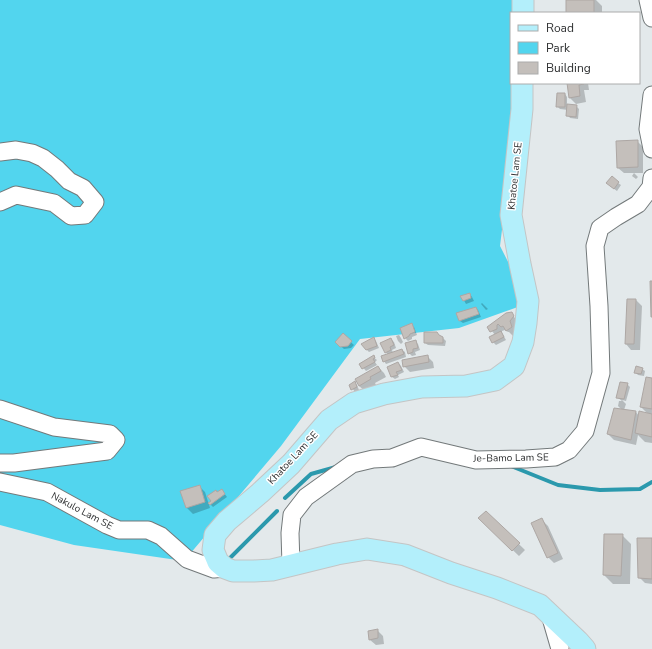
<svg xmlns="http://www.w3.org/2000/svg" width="652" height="649" viewBox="0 0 652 649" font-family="'Nunito Sans',sans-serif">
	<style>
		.green { fill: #52d5ee }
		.shadow { fill: #0003 }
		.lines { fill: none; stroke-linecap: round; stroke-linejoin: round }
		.stream { stroke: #2b99ad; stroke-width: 4 }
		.building { fill: #c4bfbb; stroke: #ada7a4 }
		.minor-casing { stroke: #73797a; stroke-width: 19 }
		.major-casing { stroke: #c4c5c5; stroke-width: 23 }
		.minor { stroke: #fff; stroke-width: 17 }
		.major { stroke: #b3effb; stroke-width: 21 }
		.labels { text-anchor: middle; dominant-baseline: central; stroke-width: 3; stroke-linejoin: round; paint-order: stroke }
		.street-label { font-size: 10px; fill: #2d2f30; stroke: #fff }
	</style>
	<rect width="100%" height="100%" fill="#e3e9eb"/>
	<path class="green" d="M0,0H530L528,13H511V83H520L500,246L529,303L459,328L360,339L281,446L184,561L74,545L0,525Z"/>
	<path class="shadow" d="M567,0H596L602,6V13H567Z
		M568,83H588L589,90H584L586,102L576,104L570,98Z
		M565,94L567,97V105L576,106L579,109L578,119L570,118L568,115V110L560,109L557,106Z
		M637,141L643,147V173H634L638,177L636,179L632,176L634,173H624L618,168Z
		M618,183L621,185L617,191L610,186Z
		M470,294L472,297L474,301L466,304L462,297Z
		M636,300L642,306L640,350H631L626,344Z
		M482,303L488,309L486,310L481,304Z
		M476,308L478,310L481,317L463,323L460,321Z
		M511,314L517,320L518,333L513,336L509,332H508L505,330L502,331V333L506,340L496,345L493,342L495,335L489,327Z
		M411,325L414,327L417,335L412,337V339L408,341L405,338Z
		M343,335L354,345L351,348L344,349L336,342Z
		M399,335L401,338L403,342L401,344L398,341L396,336Z
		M443,338L446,341L445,346L428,345L425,343Z
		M374,339L376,341L379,348L369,352L366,349Z
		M391,339L394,342L396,348L392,350L393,353L402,350L405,352L406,357L386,364L384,361L388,355L386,352Z
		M415,341L418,344L420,350L415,352L416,355L412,356L409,353Z
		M427,356L433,362L434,368L410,372L404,366Z
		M373,357L377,360L375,362L377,365L366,371L360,364Z
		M398,363L401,366L404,372L398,375L399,377L395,379L392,377Z
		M378,367L384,373L386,377L375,383L376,385L365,391L359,386Z
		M642,369L645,371L644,376L638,375L635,372Z
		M652,380V443L645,442L638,435L636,445L614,440L608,434L622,410L618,406L619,401H622L617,397L627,384L630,387L626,401L622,400L626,404L624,410L636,412L639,416L648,414L641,407Z
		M355,383L357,385L359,390L355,392L350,385Z
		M199,486L205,492L210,508L193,514L187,508Z
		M218,493H224L227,497L213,507L209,503L212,501Z
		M486,512L525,550L519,556L479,518Z
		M542,520L548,526L563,559L554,563L548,557Z
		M622,535L631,544L630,584H613L604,575Z
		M652,539V584L645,583L639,577Z
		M377,630L383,636L384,644L376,645L370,640Z"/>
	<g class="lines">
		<path class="stream" d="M511,466L558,485L600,490L640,489L652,482
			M285,498L311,474L336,467
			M227,561L277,511"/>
	</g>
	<path class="building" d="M566,0H594V13H566Z
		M567,83H583L584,84L579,85L580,96L569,98Z
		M557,93H565V107H556Z
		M567,104L577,105L576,117L566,116Z
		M638,140V167L617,168L616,141Z
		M612,176L619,182L614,189L606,183Z
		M650,281H652V317H651Z
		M470,293L471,298L463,301L460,296Z
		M627,299H636L634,344H625Z
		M476,307L479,314L459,321L456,313Z
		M512,312L514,316L510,321L512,327L506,331L503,326L501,327L498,324L497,325V329L490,332L487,327L506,313Z
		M412,323L415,332L410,334L409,336L404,339L400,328Z
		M501,331L504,337L492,343L489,337Z
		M424,332H437L439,335L443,337V343H424Z
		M343,333L352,341L348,346L340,347L335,342Z
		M374,337L377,346L366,350L361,344Z
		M391,338L394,345L390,347L391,350L385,353L380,343Z
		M416,340L418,348L413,349V352L408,354L405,343Z
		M402,349L404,354L383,362L381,356Z
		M374,355L375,358L373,359L375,362L362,369L359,364Z
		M428,355L429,362L403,367L402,360Z
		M398,362L402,370L396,372L398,375L391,377L387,367Z
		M378,366L381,371L370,377L371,379L359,386L355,379Z
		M636,366L643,368L641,374L634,373Z
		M646,377L652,378V409L640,407Z
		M355,381L357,387L351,390L349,385Z
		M620,382L628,383L624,399L616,398Z
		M614,408L636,411L631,440L607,434Z
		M639,411L652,414V437L635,433Z
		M200,485L205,502L186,508L180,491Z
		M222,489L225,494L210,505L208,503L211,501L207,496L216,490L217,492Z
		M486,511L520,543L512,551L478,518Z
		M542,518L558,553L547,558L531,523Z
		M604,534H623L621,576L603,575Z
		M637,538H652V579L638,578Z
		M378,629V638L369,640L368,631Z"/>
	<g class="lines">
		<defs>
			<path id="minor" d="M648,0L652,18
				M652,95L648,129L652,149
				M0,152L16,150L32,153L43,158L57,169L69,181L83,188L95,202L85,215L71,216L54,203L16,195L0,202
				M0,409L54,427L110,434L116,440L107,451L14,463H0
				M0,482L47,492L107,525L119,530H148L161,536L187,559L214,569L225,568
				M291,565L290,533L292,515L306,497L352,464L373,459L392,458L421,447L476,460L526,459L555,457L569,450L585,431L601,373L599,306L595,246L600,228L616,217L638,204L651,187L652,178
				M547,613L551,618L560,649"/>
			<path id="major" d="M523,13V0
				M522,83V109L511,215L520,264L528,301L526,323L523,342L514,366L495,380L466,386L422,387L384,394L354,403L329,420L291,464L260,493L227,521L215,535L213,550L218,562L225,568L233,571H254L272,570L337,554L367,549L405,555L451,573L497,588L540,605L578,641L585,649"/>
		</defs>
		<use href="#minor" class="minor-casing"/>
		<use href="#major" class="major-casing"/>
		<use href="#minor" class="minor"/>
		<use href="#major" class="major"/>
	</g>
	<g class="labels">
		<g class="street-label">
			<text transform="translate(515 176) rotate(-84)">Khatoe Lam SE</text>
			<text transform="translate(293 458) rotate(-47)">Khatoe Lam SE</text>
			<text transform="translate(511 458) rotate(-1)">Je-Bamo Lam SE</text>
			<text transform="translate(82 511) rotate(28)">Nakulo Lam SE</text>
		</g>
	</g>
	<rect x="510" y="12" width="130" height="72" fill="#ffffff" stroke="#abacac"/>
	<rect x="518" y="25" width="20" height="6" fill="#b3effb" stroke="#abacac"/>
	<text x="546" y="32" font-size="12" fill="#2d2f30">Road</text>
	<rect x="518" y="42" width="20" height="12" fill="#52d5ee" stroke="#abacac"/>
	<text x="546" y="52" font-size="12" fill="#2d2f30">Park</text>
	<rect x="518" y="62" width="20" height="12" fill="#c4bfbb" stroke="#abacac"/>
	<text x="546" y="72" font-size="12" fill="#2d2f30">Building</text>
</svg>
